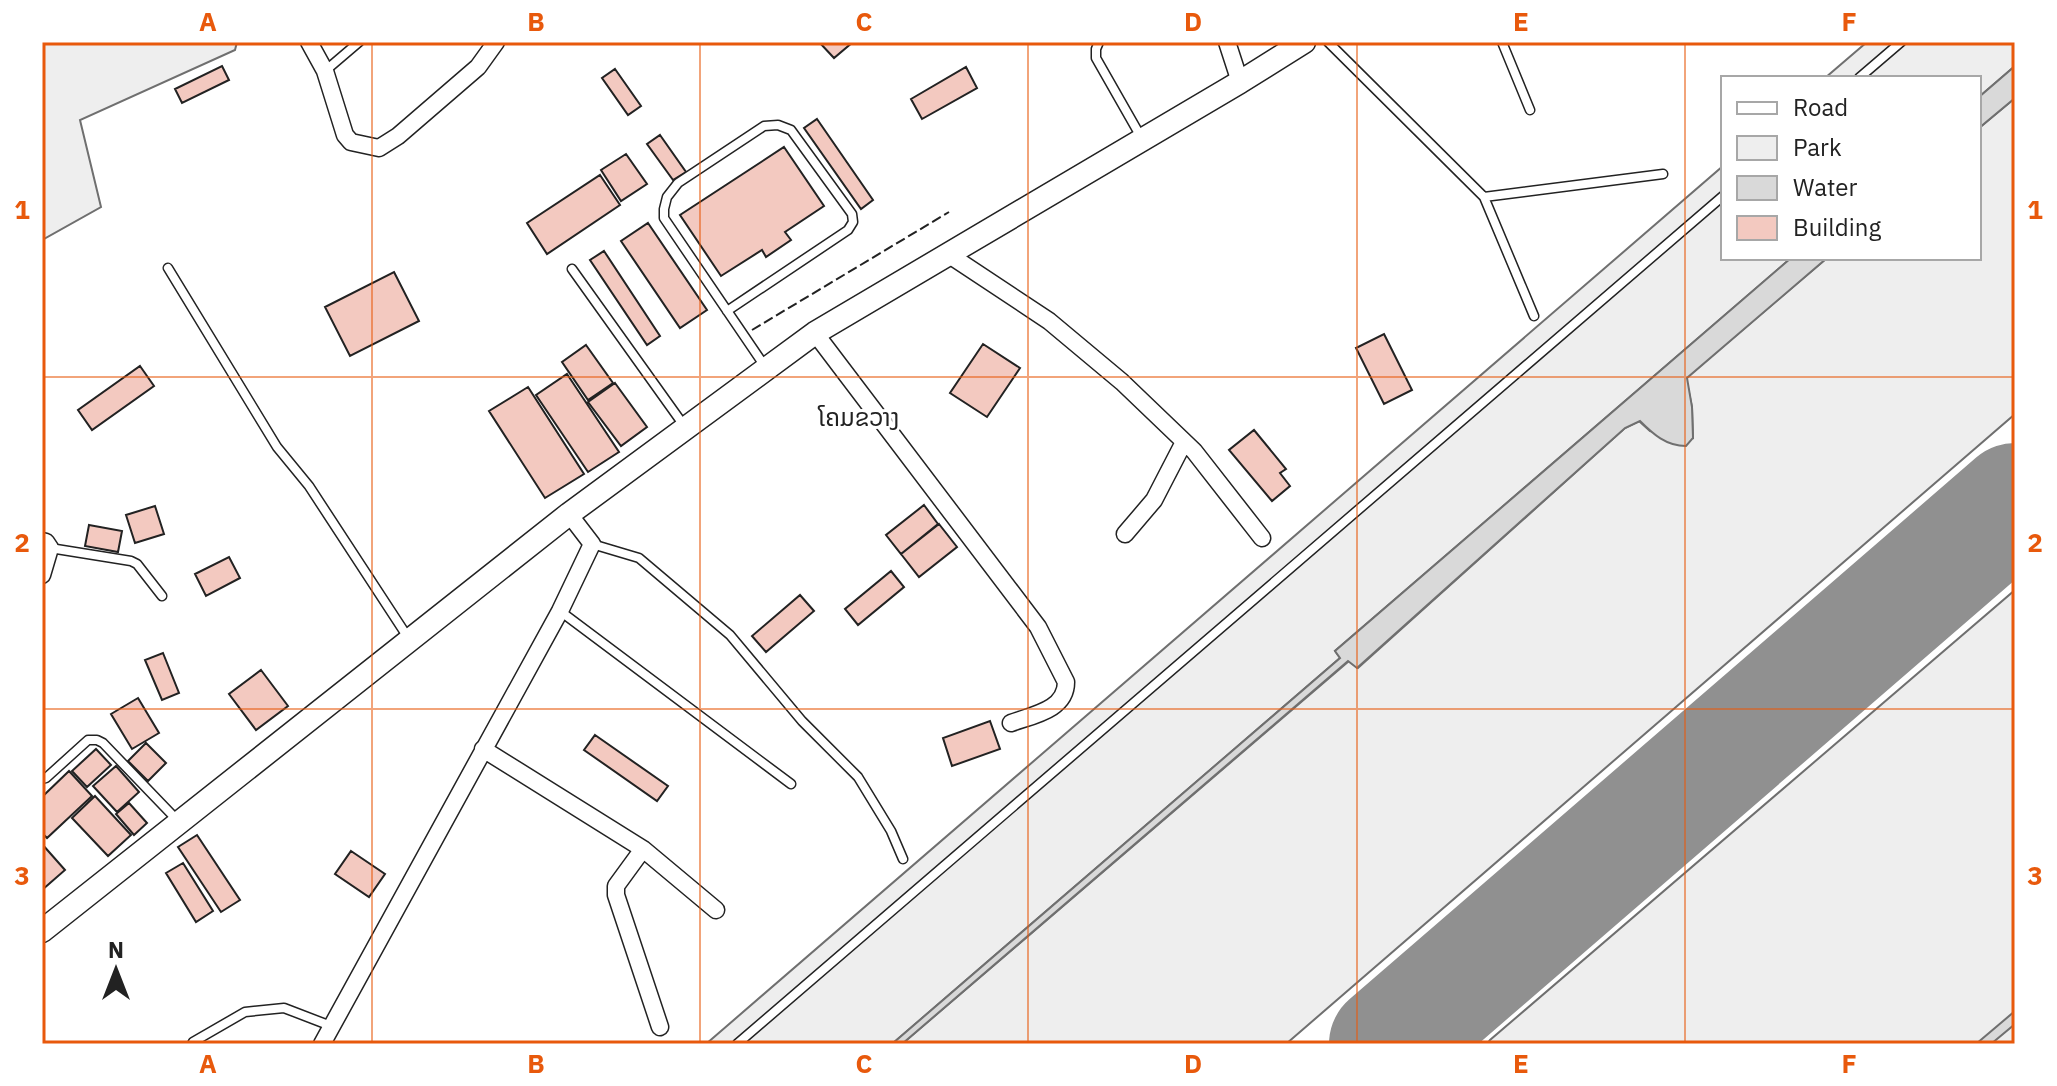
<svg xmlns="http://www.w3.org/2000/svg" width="2057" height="1086" viewBox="0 0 2057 1086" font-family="'IBM Plex Sans','Noto Sans Lao',sans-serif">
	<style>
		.green { fill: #eee; stroke: #6f6f6f; stroke-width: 2 }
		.water { fill: #d9d9d9; stroke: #6f6f6f; stroke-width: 2 }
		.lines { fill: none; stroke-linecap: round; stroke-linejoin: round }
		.runway { stroke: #909090; stroke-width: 118 }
		.building { fill: #f3c9c0; stroke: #222; stroke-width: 2 }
		.service-casing { stroke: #222; stroke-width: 11 }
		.minor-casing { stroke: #222; stroke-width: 19 }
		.secondary-casing { stroke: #222; stroke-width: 25 }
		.service { stroke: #fff; stroke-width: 8 }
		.minor { stroke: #fff; stroke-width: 16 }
		.secondary { stroke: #fff; stroke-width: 22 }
		.fence { stroke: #222; stroke-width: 2; stroke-dasharray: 10 4; stroke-linecap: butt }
		.grid { fill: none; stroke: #e8590c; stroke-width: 2; stroke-opacity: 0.55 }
		.labels { text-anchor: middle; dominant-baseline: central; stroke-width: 6; stroke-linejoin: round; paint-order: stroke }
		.quarter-label { font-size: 24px; fill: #222; stroke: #fff }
		.neatline { fill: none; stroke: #e8590c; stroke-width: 3 }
		.grid-label { font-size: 26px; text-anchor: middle; font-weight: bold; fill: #e8590c }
	</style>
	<rect width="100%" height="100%" fill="#fff"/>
	<path class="green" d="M42,42H237L235,50L80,120L101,207L42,240Z
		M1867,42H2015V66L1979,97V78H1825Z
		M2015,98V414L1286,1044H902L1349,661L1358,668L1625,428L1639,421L1650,431L1693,438L1692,407L1686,378L1827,258H1979V128Z
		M1723,166V258H1791L1335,651L1340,658L892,1044H706Z
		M2015,590V1044H1487L1490,1040Z"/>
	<path class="water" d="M2015,66V98L1979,128V97Z
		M1791,258H1827L1687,378L1692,407L1693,438L1686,446C1666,446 1653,434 1640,421L1625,428L1357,668L1348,661L902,1044H892L1340,658L1335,651Z
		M2015,1011V1024L1991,1044H1976Z"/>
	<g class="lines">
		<path class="runway" d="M1388,1044L2015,502"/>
	</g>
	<path class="building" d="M819,42H853L834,58Z
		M222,66L229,80L182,103L175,89Z
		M966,67L977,88L922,119L911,99Z
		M615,69L641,106L628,115L602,78Z
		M817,119L873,200L861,209L804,128Z
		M660,135L686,172L673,180L647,144Z
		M784,147L824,206L785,232L791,240L766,257L762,250L721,276L680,215Z
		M626,154L647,184L621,201L601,170Z
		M600,175L620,205L547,254L527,223Z
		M648,223L707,310L680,328L621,241Z
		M604,251L660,336L647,345L590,260Z
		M394,272L419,321L350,356L325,307Z
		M1384,334L1412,390L1384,404L1356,348Z
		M983,344L1020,368L987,417L950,393Z
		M586,345L613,383L588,400L562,362Z
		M140,366L154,386L92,430L78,410Z
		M567,374L619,452L588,472L536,395Z
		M615,383L647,427L621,446L588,402Z
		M528,387L584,474L545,498L489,411Z
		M1254,430L1286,469L1280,473L1290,486L1272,501L1229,450Z
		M924,505L938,524L901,554L886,535Z
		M155,506L164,534L135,543L126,515Z
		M939,524L957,547L919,577L901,554Z
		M89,525L122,531L118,552L85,546Z
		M229,557L240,578L206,596L195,574Z
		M891,571L904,587L858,625L845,609Z
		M800,595L814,611L766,652L752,636Z
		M163,653L179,693L162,700L145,660Z
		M261,670L288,706L256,730L229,694Z
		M138,698L159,733L132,749L111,714Z
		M990,721L1000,749L952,766L943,738Z
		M595,735L668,786L657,801L584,750Z
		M146,743L166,763L148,781L128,761Z
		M96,749L111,765L87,787L72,771Z
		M116,766L139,792L117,812L93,786Z
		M69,771L92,796L47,838L42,833V797Z
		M95,796L131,835L108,856L72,818Z
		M129,803L147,823L134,835L116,814Z
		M197,835L240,900L221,912L178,847Z
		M42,844L65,870L42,890Z
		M351,851L385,874L369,897L335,874Z
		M183,863L213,911L196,922L166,873Z"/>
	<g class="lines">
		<defs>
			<path id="service" d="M1099,42L1096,49V58L1141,137
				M1328,42L1484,197
				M1502,42L1530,110
				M325,71L359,42
				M1859,78L1901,42
				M168,268L277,447L309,486L409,639
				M572,269L685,427
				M727,311L848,230L853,222L852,214L791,130L778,125L764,126L678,183L667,197L664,209V218L766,368
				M1534,316L1484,197L1663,174
				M592,544L639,558L730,635L802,721L858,777L891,831L903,859
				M50,548L131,561L137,564L162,596
				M560,611L791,784
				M42,779L46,778L88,740H97L103,743L179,822
				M192,1044L193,1042L245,1012L284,1008L331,1026
				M737,1044C1065,759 1395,479 1723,196"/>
			<path id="minor" d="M309,42L325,71L345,135L351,142L379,148L398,136L478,67L496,42
				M1227,42L1240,82
				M948,254L1049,321L1122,382L1194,451L1262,538
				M815,333L1038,627L1066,682C1066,710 1033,715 1011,723
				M1125,534L1154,500L1184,442
				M42,541L46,542L50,548L42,575
				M483,749L643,849L716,910
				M643,849L616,886V895L660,1027
				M322,1044L560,611L592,544L569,514"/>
			<path id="secondary" d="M42,931L569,514L815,333L1240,82L1304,42"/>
		</defs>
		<use href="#service" class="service-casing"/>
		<use href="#minor" class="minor-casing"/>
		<use href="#secondary" class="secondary-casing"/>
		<use href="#service" class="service"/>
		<use href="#minor" class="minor"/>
		<use href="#secondary" class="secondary"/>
		<path class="fence" d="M752,330L949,212"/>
	</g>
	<path class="grid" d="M372,42V1044M700,42V1044M1028,42V1044M1357,42V1044M1685,42V1044M42,377H2015M42,709H2015"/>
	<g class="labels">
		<g class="quarter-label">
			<text x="859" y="417">ໂຄມຂວາງ</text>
		</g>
	</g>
	<rect width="2057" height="1086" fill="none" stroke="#ffffff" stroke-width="88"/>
	<rect x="1721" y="76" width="260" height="184" fill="#ffffff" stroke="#a7a7a7" stroke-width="2"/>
	<rect x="1737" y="102" width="40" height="12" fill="#ffffff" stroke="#a7a7a7" stroke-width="2"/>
	<text x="1793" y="116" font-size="24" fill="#222222">Road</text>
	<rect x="1737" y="136" width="40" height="24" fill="#eeeeee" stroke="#a7a7a7" stroke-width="2"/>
	<text x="1793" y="156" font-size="24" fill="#222222">Park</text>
	<rect x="1737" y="176" width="40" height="24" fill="#d9d9d9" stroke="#a7a7a7" stroke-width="2"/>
	<text x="1793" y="196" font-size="24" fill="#222222">Water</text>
	<rect x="1737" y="216" width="40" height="24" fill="#f3c9c0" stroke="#a7a7a7" stroke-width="2"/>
	<text x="1793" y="236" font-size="24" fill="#222222">Building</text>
	<g transform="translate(116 970)" stroke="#ffffff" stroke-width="6" paint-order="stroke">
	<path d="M0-6L14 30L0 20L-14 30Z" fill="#222222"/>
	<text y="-12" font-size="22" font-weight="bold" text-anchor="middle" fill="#222222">N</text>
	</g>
	<rect x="44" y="44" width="1969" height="998" class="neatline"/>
	<g class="grid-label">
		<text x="208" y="31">A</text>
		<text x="536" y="31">B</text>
		<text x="864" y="31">C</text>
		<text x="1193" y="31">D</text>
		<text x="1521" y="31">E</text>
		<text x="1849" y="31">F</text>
		<text x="22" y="219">1</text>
		<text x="2035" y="219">1</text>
		<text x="22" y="552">2</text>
		<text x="2035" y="552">2</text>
		<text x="22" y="885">3</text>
		<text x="2035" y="885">3</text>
		<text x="208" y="1073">A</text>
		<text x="536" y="1073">B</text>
		<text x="864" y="1073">C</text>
		<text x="1193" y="1073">D</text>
		<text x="1521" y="1073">E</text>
		<text x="1849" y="1073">F</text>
	</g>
</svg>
